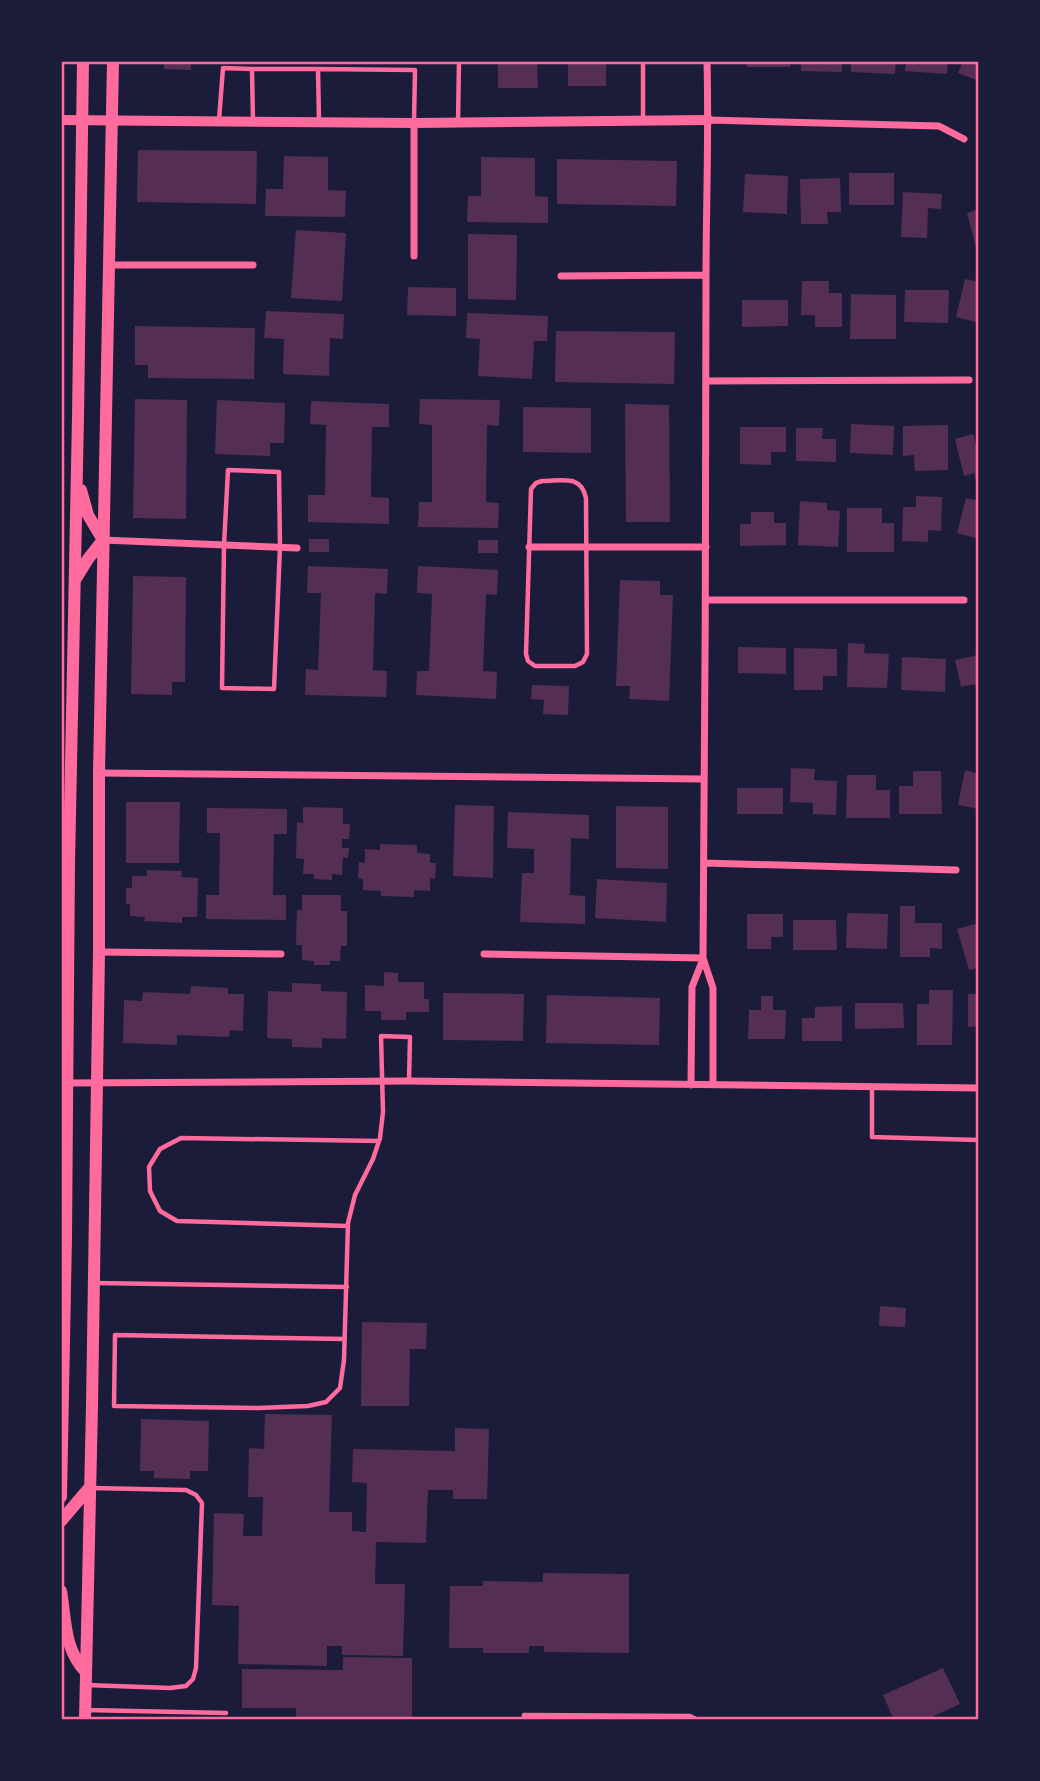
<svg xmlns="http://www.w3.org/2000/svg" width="1040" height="1781" viewBox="0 0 1040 1781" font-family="Rubik,sans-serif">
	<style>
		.building { fill: #542f53 }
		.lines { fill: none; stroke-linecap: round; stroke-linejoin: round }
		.service { stroke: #ff6b9d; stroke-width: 4.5 }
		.minor { stroke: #ff6b9d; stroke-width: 7 }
		.tertiary { stroke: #ff6b9d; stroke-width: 10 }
		.secondary { stroke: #ff6b9d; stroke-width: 12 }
		.neatline { fill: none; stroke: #ff6b9d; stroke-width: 2.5 }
	</style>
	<rect width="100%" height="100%" fill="#1b1b3a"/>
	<path class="building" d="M164,61H191V70L164,69Z
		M498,61H537L538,88H498Z
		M568,61H606V86H568Z
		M747,61H790V67H747Z
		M801,61H842V72L801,71Z
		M851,61H896L895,74L851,72Z
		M906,61H948L947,74L905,71Z
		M963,61H979V81L958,73Z
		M138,150L257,151L256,204L137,202Z
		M284,156L328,157V190L346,191L345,217L265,216L266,189H283Z
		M481,157L535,158V196L548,197V223L467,222L468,196H481Z
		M557,159L677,161L676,206L557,204Z
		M849,173H894V205H849Z
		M745,174L788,176L787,214L743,212Z
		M840,178L841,212H827L828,224H801L800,179Z
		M903,192L942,194L941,209L928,208L927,238L901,237Z
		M979,209V246L976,247L967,213Z
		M296,230L346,233L342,301L291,298Z
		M468,234L517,235L516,300L468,299Z
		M965,279L979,282V314L976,322L956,317Z
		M802,281H829V293H842V327H815V315H801Z
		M408,287L456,288V316L407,315Z
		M905,290H949L948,323L904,322Z
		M851,294L896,295V339H850Z
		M742,300H788V326L742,327Z
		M266,311L344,314L343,339L330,338L329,376L283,374L284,339L264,338Z
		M467,313L548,316L547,341H534L532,379L478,376L480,339L466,338Z
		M135,326L255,328L254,379L148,378V365H135Z
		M556,331L675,332L674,384L555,382Z
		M135,399L187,400L186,519L133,518Z
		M420,399L500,400L499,426L487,425L486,502L499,503L498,528L418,527L419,502H432V425L419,424Z
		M217,400L285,403L284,443H270V456L215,454Z
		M311,401L389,404V427H372L371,497L389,498V524L308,522V495H325L326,425L310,424Z
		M625,404L669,405L670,522H626Z
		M523,407L591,408V453L523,452Z
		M851,424L894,426L893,455L850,453Z
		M948,425V470L915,471L914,455L903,456V426Z
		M740,427H786V452H771V465L740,464Z
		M796,428H823L822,439H836V462L796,461Z
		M973,434L976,445L979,444L978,488L974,473L964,476L955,439Z
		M916,496L942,497L941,531L928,530V542L902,541L903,507H916Z
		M966,498L979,501V539L957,533Z
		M800,501L827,503V510L840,511L838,547L798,545Z
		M847,508H882V523H894V552H847Z
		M751,512H774V523H786V545L740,546V524H751Z
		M309,539H329V552H309Z
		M478,540H498V553H478Z
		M308,566L388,569L387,594L375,593L373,670L387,671L386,697L305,695L306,669L318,670L321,593H307Z
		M418,566L498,570L497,595L486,594L483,671L497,672L496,699L416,695L417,671H429L432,594L417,593Z
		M133,576L186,577L185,682H172V695L131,694Z
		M620,580L660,581V595H673L669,701L629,699L630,686H616Z
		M848,643L865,644L864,653L889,654L887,688L847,687Z
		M738,647L786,648V674L738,673Z
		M794,648L837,649V676H823V690H794Z
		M979,655V695L978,696L975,684L961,687L955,660Z
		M902,657L946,659L945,692L901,690Z
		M532,685L569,686L568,715L543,714L544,700L531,699Z
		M791,768L815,769L814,780L837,781L836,815L813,814V803L790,802Z
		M965,770L979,774V809L958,805Z
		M913,771H941L942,814H899V786H913Z
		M847,775H876V790H890V818H846Z
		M737,788H783V814H737Z
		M126,802H180L179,863H126Z
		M455,805L494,806L493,878L453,876Z
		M616,806L668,807V869L616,868Z
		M303,807L343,808V824H350L349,839H342V848H349L348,858L343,857L342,875L332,874V880L314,879V874H303L304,859L296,858L297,822L303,823Z
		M207,808L287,809V834H274L273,895H286V920L206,919V895H219L220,833H207Z
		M508,812L589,815V839L571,838L570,895L585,896V924L520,922L522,873H534V849L507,848Z
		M380,844L417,845V853L430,854V863H436L435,879L430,878V891L414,890V897L381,896V891L363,890V879L358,878L359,862L365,863V849L380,850Z
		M147,870L182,871L181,877L198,878L197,917H182V923L144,921L145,917L130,916V904H126V888H132V876H147Z
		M597,879L667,883L666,922L595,918Z
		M302,895H341V911H347V946H341L340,961H330V965H314V961L302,960V945H296L297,910H302Z
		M900,906H915V923H942V949L930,948V957H900Z
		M847,913L888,914L887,949L846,948Z
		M747,914H783V937H771V949H747Z
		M793,920H836L837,950H793Z
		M979,923V968L969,970L957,929Z
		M384,972L398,973V982H424V999H429V1012H406V1020H381V1011H365V985L384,986Z
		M292,983L321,984V991L347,992L346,1039L322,1038V1048L292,1047V1039L267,1038L268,991L292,992Z
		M191,986L228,988V994H244L243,1031L230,1030L229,1037L177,1035V1045L123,1043L124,1000L142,1001L143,992L190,994Z
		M929,990H953L952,1045H917V1004H929Z
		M443,993L524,994L523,1041L443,1040Z
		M968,994H979V1026L968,1027Z
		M547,995L660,998L659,1045L546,1043Z
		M761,996H773V1010H786L785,1039H748L749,1010H761Z
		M855,1003H903L904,1028L855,1029Z
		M842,1006V1041H802V1018H815V1007Z
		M880,1306L906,1308L905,1327L879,1326Z
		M362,1322L427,1323L426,1349H410L409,1406H361Z
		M265,1414L332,1415L329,1512H352V1531L366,1532L367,1483L352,1482L353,1449L455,1451V1428L489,1429L487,1499H453V1490H428L426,1543L376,1542L375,1584H405L403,1656L342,1655V1646H327V1666L238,1664L239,1606L212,1605L214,1513L244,1514L243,1536H262L263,1497H248L249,1448L264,1449Z
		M141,1419L209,1421L208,1471H190V1479L154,1478V1471H140Z
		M543,1573L629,1574V1653L544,1652V1646H529V1653H483V1648H449L450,1586H483V1581L543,1582Z
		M343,1657L412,1658V1720L296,1719V1708H242V1669L343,1670Z
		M943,1668L960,1704L925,1720H894L883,1695Z"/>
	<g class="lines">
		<path class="service" d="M643,61V120
			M252,69H318
			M219,120L223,68L252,69L253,121
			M319,121L318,69L415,70L414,122
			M458,122L459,61
			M228,470L279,472L280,547L274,689L222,688L224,545Z
			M542,481C562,481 581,474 586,498L587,654L583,662L575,666H535L528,661L526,654L531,489L536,483Z
			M872,1088V1137L979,1140
			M348,1226L177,1221L160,1211L150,1191L149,1167L160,1149L181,1138L379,1141
			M95,1283L347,1287
			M344,1339L115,1335L114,1406L258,1408L308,1406L326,1402L340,1388L344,1360L348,1223L355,1195L373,1159L380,1138L383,1112L381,1036L410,1037L409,1081
			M86,1685L170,1688L186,1686L193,1679L196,1668L202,1503L196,1495L186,1490L92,1488
			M86,1710L226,1713
			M524,1720V1715L690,1716L698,1720
			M977,1720L979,1715"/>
		<path class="minor" d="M707,61C709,134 706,206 706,279C707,505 704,732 703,958L713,988V1085
			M709,120L939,126L964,139
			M414,256V123
			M109,265H253
			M561,276L706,275
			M707,381L969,380
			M103,540L297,548
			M529,547H706
			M706,600H964
			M99,773L704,779
			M704,863L956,870
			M99,952L281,954
			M484,954L703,958
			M65,1083L409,1081L979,1088
			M691,1085L692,987L703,959"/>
		<path class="tertiary" d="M61,120L414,123L709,120"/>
		<path class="secondary" d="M75,580L88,559L103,540L88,515L81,490
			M61,1497L66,1236L69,864L78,417L83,61
			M61,1521L90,1487
			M61,1591C66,1620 64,1650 86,1672
			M85,1720L92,1406L99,952V773L113,61"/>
	</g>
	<rect width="1040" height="1781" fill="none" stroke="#1b1b3a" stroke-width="126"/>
	<rect x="63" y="63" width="914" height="1655" class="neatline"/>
</svg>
